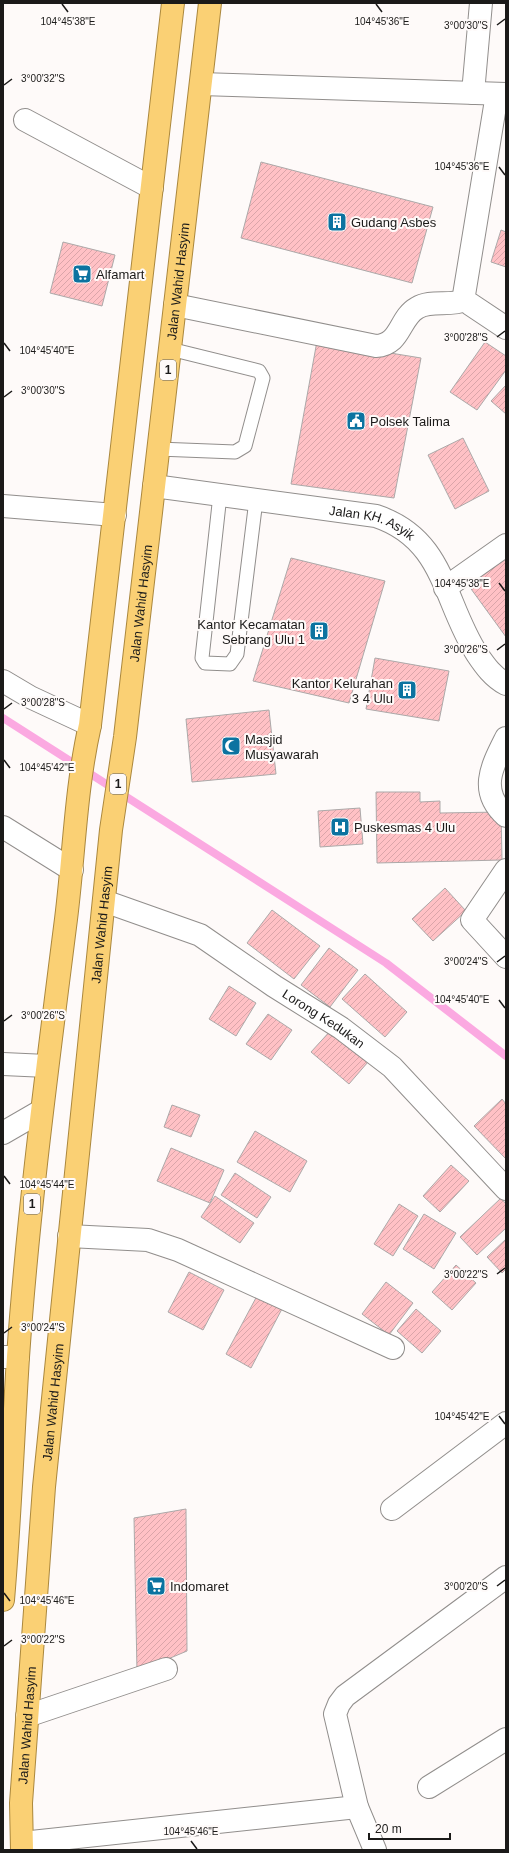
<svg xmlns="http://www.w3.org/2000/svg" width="509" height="1853" viewBox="0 0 509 1853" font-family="Arial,sans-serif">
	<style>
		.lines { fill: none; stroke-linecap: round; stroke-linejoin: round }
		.stream { stroke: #fba9e1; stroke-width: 8 }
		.building { fill: url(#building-hatch); stroke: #aca9a9 }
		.service-casing { stroke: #918e8c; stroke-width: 15 }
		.minor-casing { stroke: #918e8c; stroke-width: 24 }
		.trunk-casing { stroke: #ab883e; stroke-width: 24 }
		.service { stroke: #fff; stroke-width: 13 }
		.minor { stroke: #fff; stroke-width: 22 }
		.trunk { stroke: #fad074; stroke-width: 22 }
		.ticks { fill: none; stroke: #1b1a19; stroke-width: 1.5 }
		.labels { text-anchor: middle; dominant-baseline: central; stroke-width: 4; stroke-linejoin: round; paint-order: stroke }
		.shield { fill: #fefaf9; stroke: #5f5d5c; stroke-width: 1 }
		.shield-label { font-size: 12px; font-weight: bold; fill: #1b1a19 }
		.poi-label { font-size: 13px; fill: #1b1a19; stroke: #fefaf9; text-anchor: start }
		.street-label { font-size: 13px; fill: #1b1a19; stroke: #fefaf9 }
		.ticks-label { font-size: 10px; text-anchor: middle; fill: #1b1a19; stroke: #fefaf9; stroke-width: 4; stroke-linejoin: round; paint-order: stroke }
	</style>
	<defs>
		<pattern id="building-hatch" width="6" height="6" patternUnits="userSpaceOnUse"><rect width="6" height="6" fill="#ffc1c5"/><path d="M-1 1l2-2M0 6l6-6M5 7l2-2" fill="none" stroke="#daa5a9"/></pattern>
	</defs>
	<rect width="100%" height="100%" fill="#fefaf9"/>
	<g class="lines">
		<path class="stream" d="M3,718L386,963L506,1056"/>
	</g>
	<path class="building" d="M261,162L433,207L412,283L241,238Z
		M501,230L506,232V267L491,262Z
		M63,242L115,255L102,306L50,293Z
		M317,341L421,358L394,498L291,484Z
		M485,342L506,356V370L477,410L450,392Z
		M506,385V414L491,401Z
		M463,438L489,491L455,509L428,455Z
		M506,554V637L466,582Z
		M291,558L385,581L349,703L253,681Z
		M375,658L449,671L439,721L366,709Z
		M269,710L276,774L192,782L186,719Z
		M376,792H420V802L440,801V813L501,812L502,860L377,863Z
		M360,808L363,844L320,847L318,811Z
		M445,888L466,911L433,941L412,919Z
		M272,910L320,946L294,979L247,943Z
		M329,948L358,970L330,1007L301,985Z
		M365,974L407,1012L385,1037L342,999Z
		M229,986L256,1003L236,1036L209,1019Z
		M268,1014L292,1030L271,1060L246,1044Z
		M332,1029L368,1062L349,1084L311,1052Z
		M502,1099L506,1104V1159L474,1126Z
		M172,1105L200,1115L191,1137L164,1127Z
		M255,1131L307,1161L290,1192L237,1162Z
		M171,1148L224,1170L210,1203L157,1181Z
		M451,1165L469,1181L440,1212L423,1196Z
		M235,1173L271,1197L257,1218L221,1195Z
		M215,1196L254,1223L240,1243L201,1217Z
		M501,1198L506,1204V1228L477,1255L460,1237Z
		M399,1204L418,1216L393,1256L374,1244Z
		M424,1214L456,1233L434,1269L403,1249Z
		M506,1239V1269L502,1273L487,1257Z
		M456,1265L476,1283L452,1310L432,1292Z
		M189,1272L224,1290L203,1330L168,1312Z
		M386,1282L413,1303L389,1335L362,1314Z
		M258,1294L283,1307L251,1368L226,1354Z
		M416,1309L441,1331L422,1353L397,1331Z
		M186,1509L187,1651L137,1672L134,1518Z"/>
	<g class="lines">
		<defs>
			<path id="service" d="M158,449L235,452L245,446L263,378L259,371L170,349
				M220,495L202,658L205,663L230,664L237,654L256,500"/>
			<g id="minor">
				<path d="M201,84L506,94"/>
				<path d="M473,93L481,3"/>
				<path d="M497,94L464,295L465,300L470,304L506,328"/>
				<path d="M25,120L152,188"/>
				<path d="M175,305L376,346C401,345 399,318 417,308C431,299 450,307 465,300"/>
				<path id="s1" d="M154,486L376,516C445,539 443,601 477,654C485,666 493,677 506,684"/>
				<path d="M3,506L115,515"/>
				<path d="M445,588L506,545"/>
				<path d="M3,681L30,697L90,725"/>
				<path d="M506,738C492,766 478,791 506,816"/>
				<path d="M3,827L72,870"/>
				<path d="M506,870L472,920L506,957"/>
				<path id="s2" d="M104,901L200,935L274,986L341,1028L392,1067L506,1189"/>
				<path d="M3,1064L47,1066"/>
				<path d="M3,1133L41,1111"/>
				<path d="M69,1236L148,1240L178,1250L393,1348"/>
				<path d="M3,1357H18"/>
				<path d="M392,1509L506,1423"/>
				<path d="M27,1716L166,1669"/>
				<path d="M429,1787L506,1739"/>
				<path d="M22,1843L357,1807"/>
				<path d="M375,1850L357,1807L335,1714L339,1704L345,1696L506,1577"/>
			</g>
			<g id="trunk">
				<path d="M3,1600C10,1519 13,1438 18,1357C28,1213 47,1070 65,927C74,860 75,791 90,725L173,3"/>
				<path id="s3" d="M22,1850L21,1803L44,1487L111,830L125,737L210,3"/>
			</g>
		</defs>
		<use href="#service" class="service-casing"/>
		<use href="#minor" class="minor-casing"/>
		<use href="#trunk" class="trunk-casing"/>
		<use href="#service" class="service"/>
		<use href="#minor" class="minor"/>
		<use href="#trunk" class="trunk"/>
	</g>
	<path class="ticks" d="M62,4L68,12M376,4L382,12M497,25L505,19M4,85L12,79M499,167L505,175M497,337L505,331M4,343L10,351M4,397L12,391M499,583L505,591M497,650L505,644M4,709L12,703M4,760L10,768M497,962L505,956M499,1000L505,1008M4,1021L12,1015M4,1176L10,1184M497,1274L505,1268M4,1333L12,1327M499,1416L505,1424M497,1586L505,1580M4,1593L10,1601M4,1646L12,1640M191,1841L197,1849"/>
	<defs>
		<symbol id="building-square" viewBox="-11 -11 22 22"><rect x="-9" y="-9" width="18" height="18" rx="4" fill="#0c73a0" stroke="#fefaf9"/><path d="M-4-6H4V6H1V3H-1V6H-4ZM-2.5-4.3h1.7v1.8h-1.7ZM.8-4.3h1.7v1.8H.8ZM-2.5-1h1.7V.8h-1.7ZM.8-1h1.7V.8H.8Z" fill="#fff"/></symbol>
		<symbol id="supermarket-square" viewBox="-11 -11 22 22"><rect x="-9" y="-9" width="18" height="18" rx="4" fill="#0c73a0" stroke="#fefaf9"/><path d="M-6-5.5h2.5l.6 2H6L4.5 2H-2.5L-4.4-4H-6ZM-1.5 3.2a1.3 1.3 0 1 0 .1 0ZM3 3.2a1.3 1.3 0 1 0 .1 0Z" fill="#fff"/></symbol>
		<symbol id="civic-square" viewBox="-11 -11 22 22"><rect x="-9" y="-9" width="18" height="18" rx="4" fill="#0c73a0" stroke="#fefaf9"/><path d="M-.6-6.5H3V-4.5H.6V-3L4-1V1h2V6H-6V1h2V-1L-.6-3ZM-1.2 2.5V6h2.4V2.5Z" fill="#fff"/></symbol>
		<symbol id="mosque-square" viewBox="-11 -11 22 22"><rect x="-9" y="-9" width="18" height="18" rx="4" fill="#0c73a0" stroke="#fefaf9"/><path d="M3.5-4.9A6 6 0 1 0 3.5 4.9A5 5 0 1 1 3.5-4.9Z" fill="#fff"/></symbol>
		<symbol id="hospital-square" viewBox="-11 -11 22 22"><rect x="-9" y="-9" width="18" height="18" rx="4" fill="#0c73a0" stroke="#fefaf9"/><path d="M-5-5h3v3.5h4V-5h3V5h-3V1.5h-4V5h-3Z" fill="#fff"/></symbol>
	</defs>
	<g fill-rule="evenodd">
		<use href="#building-square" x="326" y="211" width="22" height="22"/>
		<use href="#supermarket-square" x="71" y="263" width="22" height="22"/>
		<use href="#civic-square" x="345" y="410" width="22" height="22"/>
		<use href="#building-square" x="308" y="620" width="22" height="22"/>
		<use href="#building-square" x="396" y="679" width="22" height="22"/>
		<use href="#mosque-square" x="220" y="735" width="22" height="22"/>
		<use href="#hospital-square" x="329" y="816" width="22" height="22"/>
		<use href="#supermarket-square" x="145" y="1575" width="22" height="22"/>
	</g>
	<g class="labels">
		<g class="shield">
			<rect x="160" y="360" width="16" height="20" rx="3"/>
			<rect x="110" y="774" width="16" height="20" rx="3"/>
			<rect x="24" y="1194" width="16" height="20" rx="3"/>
		</g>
		<g class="shield-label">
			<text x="168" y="370">1</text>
			<text x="118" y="784">1</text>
			<text x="32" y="1204">1</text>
		</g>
		<g class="poi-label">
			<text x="351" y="222">Gudang Asbes</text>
			<text x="96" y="274">Alfamart</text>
			<text x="370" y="421">Polsek Talima</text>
			<text x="305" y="624" text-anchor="end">Kantor Kecamatan<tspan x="305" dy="15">Sebrang Ulu 1</tspan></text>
			<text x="393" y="683" text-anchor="end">Kantor Kelurahan<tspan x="393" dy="15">3 4 Ulu</tspan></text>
			<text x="245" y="739">Masjid<tspan x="245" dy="15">Musyawarah</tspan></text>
			<text x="354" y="827">Puskesmas 4 Ulu</text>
			<text x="170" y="1586">Indomaret</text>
		</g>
		<g class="street-label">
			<text stroke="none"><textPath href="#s3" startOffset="1577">Jalan Wahid Hasyim</textPath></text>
			<text stroke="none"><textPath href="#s1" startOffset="222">Jalan KH. Asyik</textPath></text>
			<text stroke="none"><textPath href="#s3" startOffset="1253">Jalan Wahid Hasyim</textPath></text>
			<text stroke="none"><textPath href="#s3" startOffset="929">Jalan Wahid Hasyim</textPath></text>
			<text stroke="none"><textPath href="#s2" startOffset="251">Lorong Kedukan</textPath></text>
			<text stroke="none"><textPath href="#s3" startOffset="449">Jalan Wahid Hasyim</textPath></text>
			<text stroke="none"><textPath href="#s3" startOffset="125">Jalan Wahid Hasyim</textPath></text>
		</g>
	</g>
	<g class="ticks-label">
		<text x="68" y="25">104°45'38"E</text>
		<text x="382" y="25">104°45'36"E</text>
		<text x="466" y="29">3°00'30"S</text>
		<text x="43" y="82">3°00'32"S</text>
		<text x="462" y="170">104°45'36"E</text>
		<text x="466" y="341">3°00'28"S</text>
		<text x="47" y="354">104°45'40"E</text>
		<text x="43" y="394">3°00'30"S</text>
		<text x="462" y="587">104°45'38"E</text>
		<text x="466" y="653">3°00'26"S</text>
		<text x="43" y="706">3°00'28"S</text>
		<text x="47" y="771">104°45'42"E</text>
		<text x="466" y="965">3°00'24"S</text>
		<text x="462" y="1003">104°45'40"E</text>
		<text x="43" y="1019">3°00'26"S</text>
		<text x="47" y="1188">104°45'44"E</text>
		<text x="466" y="1278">3°00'22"S</text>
		<text x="43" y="1331">3°00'24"S</text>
		<text x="462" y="1420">104°45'42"E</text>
		<text x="466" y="1590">3°00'20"S</text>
		<text x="47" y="1604">104°45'46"E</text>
		<text x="43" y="1643">3°00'22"S</text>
		<text x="191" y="1835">104°45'46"E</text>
	</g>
	<rect width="509" height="1853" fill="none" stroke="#1b1a19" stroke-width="8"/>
	<path d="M369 1833v6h81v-6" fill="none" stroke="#1b1a19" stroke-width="2"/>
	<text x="375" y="1833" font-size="12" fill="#1b1a19" stroke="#fefaf9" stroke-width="3" paint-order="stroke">20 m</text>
</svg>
